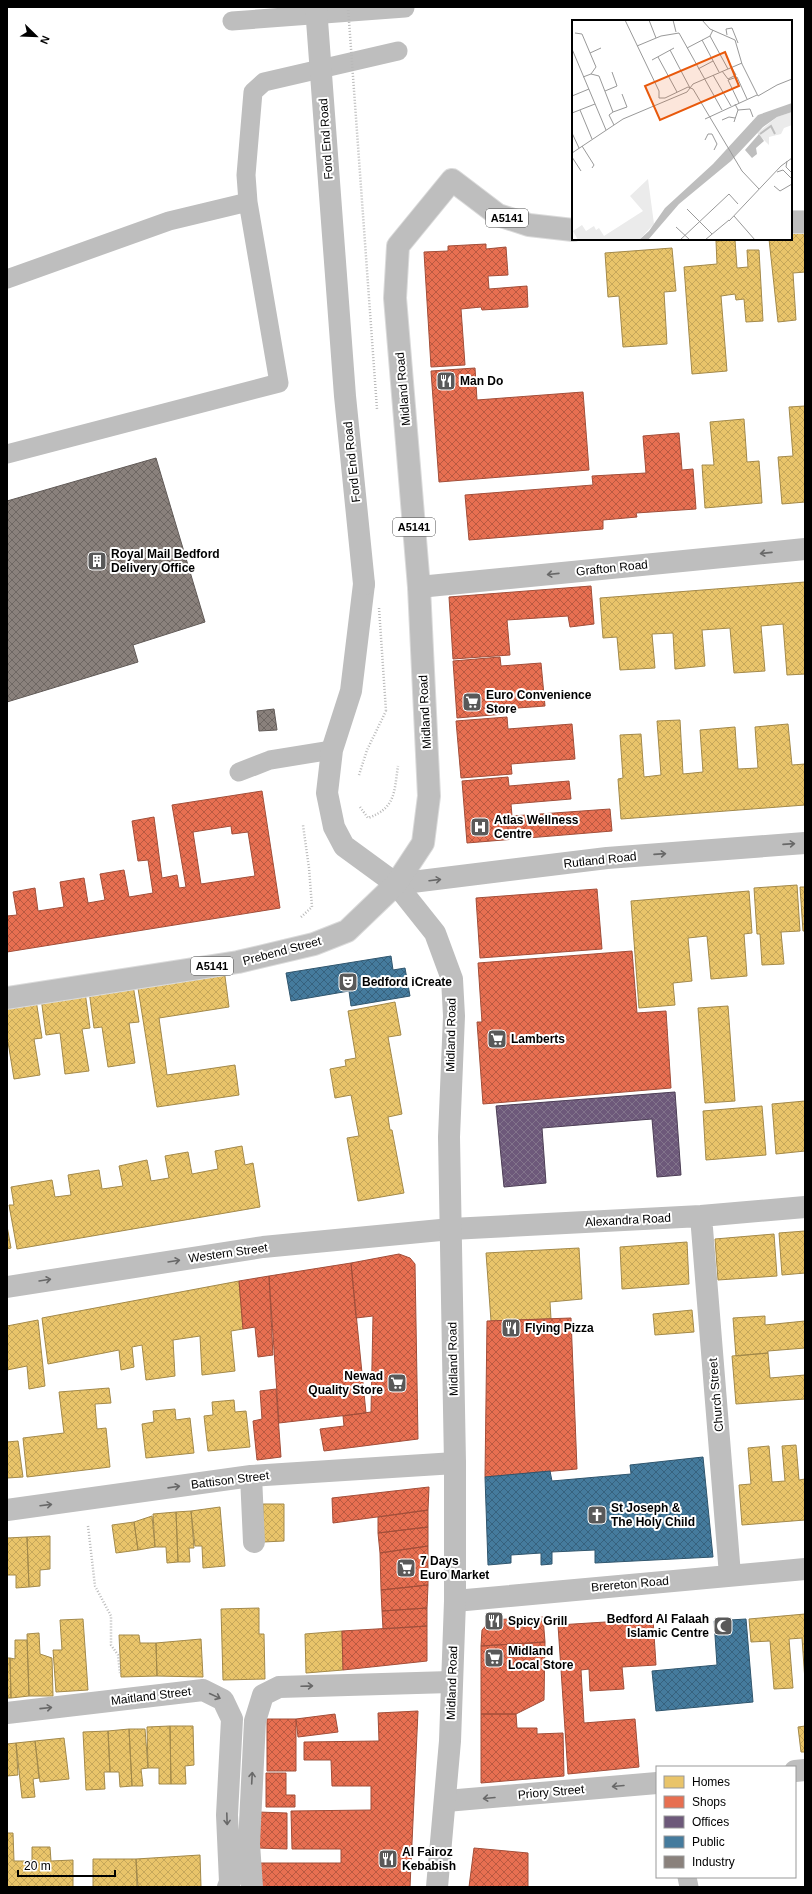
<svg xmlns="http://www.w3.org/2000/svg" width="812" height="1894" viewBox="0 0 812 1894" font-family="Helvetica,sans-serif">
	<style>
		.homes { fill: url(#homes-cross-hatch); stroke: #a3894a }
		.shops { fill: url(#shops-cross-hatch); stroke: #a24e39; fill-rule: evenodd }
		.offices { fill: url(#offices-cross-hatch); stroke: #4c3e55 }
		.public { fill: url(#public-cross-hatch); stroke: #30566e }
		.industry { fill: url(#industry-cross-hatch); stroke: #615a57 }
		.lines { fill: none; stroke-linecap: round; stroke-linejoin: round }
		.primary-casing { stroke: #dbdbdb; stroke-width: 24 }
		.path { stroke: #b9b9b9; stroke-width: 2.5; stroke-dasharray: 1 2; stroke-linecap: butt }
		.service { stroke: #bebebe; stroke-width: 19 }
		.minor { stroke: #bebebe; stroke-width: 22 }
		.tertiary { stroke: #bebebe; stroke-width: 22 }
		.primary { stroke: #bebebe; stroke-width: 22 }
		.path-bridge { stroke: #b9b9b9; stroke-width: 2.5; stroke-dasharray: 1 2; stroke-linecap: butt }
		.tertiary-bridge { stroke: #bebebe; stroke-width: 22 }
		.oneway { stroke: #686868 }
		.labels { text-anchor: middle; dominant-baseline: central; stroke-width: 4; stroke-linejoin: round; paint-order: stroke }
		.shield { fill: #fff; stroke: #4c4c4c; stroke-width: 1 }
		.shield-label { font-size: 11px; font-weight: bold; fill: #000 }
		.street-label { font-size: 12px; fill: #000; stroke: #fff }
		.poi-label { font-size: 12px; font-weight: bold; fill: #000; stroke: #fff; text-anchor: start }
		.inset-river { fill: none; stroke: #bebebe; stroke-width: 2 }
		.inset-road { fill: none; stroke: #999; stroke-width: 1 }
		.view { fill: #e8590c; fill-opacity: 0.15; stroke: #e8590c; stroke-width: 2 }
		.inset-edge { fill: none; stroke: #000; stroke-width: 2 }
	</style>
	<defs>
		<pattern id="homes-cross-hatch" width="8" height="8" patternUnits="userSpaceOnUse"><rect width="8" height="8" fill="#e9c46a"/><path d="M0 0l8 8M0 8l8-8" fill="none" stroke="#c6a75a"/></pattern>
		<pattern id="shops-cross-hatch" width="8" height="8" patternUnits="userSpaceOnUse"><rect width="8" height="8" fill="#e76f51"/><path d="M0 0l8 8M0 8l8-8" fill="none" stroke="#b95941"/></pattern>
		<pattern id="offices-cross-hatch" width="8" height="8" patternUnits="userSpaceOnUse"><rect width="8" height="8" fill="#6d597a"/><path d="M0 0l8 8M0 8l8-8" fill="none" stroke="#82748b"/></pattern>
		<pattern id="public-cross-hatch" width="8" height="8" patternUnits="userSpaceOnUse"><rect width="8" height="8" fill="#457b9d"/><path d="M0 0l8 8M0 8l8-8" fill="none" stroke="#37627e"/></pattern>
		<pattern id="industry-cross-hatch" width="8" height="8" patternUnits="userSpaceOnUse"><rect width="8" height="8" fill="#8a817c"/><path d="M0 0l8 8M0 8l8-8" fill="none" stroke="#6e6763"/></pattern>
	</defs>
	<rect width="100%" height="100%" fill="#fff"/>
	<path class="homes" d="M805,231V272L793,273L796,320L778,322L769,239H791V232Z
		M735,240L737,268L748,267L747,250H759L763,321L746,322L744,299L736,300L735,294L721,296L727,371L692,374L684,267L717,264L716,241Z
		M672,248L676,291L664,292L667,344L623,347L619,296L608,297L605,253Z
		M805,406V502L782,504L778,457L793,456L789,407Z
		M744,419L747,462L759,461L762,503L705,508L702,465H714L710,422Z
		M805,582V674L787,675L783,624L761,626L765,671L734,673L730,628L702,630L705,666L675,669L673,633L652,634L655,668L620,670L617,637L603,638L600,598Z
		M680,720L683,774L703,772L700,730L735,727L738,769L758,768L755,727L788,724L792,765L805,764V805L621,819L618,779L623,778L620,735L641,734L644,777L661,775L657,721Z
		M797,885L800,931L781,932L784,964L762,965L760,934H757L754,888Z
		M800,887H805V931H803Z
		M749,891L752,933L744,934L747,976L711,979L707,936L688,938L692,981L673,983L675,1005L639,1008L631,901Z
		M224,969L229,1007L159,1018L167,1075L235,1065L239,1095L157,1107L137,982Z
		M133,985L139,1022L129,1023L135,1063L108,1067L102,1027L94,1028L89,991Z
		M85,992L90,1028L82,1029L89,1071L65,1074L60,1033L46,1035L41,998Z
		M36,1000L42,1038L34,1039L40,1075L14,1079L8,1042L7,1043V1004Z
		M395,1002L401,1035L388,1037L402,1114L388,1117L390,1130H392L404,1193L358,1201L347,1138L359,1136L351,1095L335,1098L330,1069L346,1066L345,1060L356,1058L348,1011Z
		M728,1006L735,1101L705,1103L698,1008Z
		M805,1101V1151L776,1154L772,1104Z
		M762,1106L766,1155L706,1160L703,1111Z
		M242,1146L245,1165L253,1163L260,1207L17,1249L9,1205H14L11,1187L52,1180L55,1197L71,1195L68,1175L99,1170L102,1189L123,1186L119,1166L147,1160L151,1181L169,1178L165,1156L188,1152L192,1174L218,1169L215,1151Z
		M7,1226L11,1248L7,1249Z
		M805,1231V1273L782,1275L779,1233Z
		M774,1234L777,1276L718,1280L715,1239Z
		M687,1242L689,1284L622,1289L620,1247Z
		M579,1248L582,1299L550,1302L551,1319L491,1321L486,1253Z
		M239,1281L243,1329L231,1331L235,1371L202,1375L200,1336L173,1340L175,1376L146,1380L142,1345L132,1347L134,1367L121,1370L119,1350L48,1364L42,1318Z
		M692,1310L694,1332L655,1335L653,1314Z
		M765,1316V1325L805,1321V1348L768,1351V1353L736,1356L733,1318Z
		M38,1320L45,1386L29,1389L27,1366L7,1370V1326Z
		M768,1353L770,1378L805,1375V1399L736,1404L732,1356Z
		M109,1388L111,1403L95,1404L97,1429L106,1428L110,1467L27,1477L23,1438L64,1433L59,1392Z
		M234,1400L235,1412L246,1411L250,1447L208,1451L204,1416L213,1415L212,1402Z
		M175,1409L176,1420L190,1418L194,1453L146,1458L142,1424L154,1422L153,1411Z
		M18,1441L23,1477L7,1478V1442Z
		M796,1445L799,1480L805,1479V1520L742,1525L739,1485L751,1484L748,1448L769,1446L772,1482L785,1481L782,1446Z
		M263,1504H284V1541L263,1542Z
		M220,1507L225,1566L203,1568L202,1546H195L191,1511Z
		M191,1511L194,1548H189L190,1562H178L176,1512Z
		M176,1512L178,1562L167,1563L166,1547H155L153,1514Z
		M152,1516L155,1547L138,1550L134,1522Z
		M134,1522L138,1550L116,1553L112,1525Z
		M50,1536V1569L40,1570V1586L29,1587L27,1537Z
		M27,1537L29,1587L16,1588V1575H7V1538Z
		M259,1608V1634H264L265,1679L223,1680L221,1609Z
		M805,1614V1681L802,1638L789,1639L793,1688L774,1689L770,1641L751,1642L749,1619Z
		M83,1619L88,1690L56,1692L53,1650H62L60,1620Z
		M342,1631L343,1670L306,1673L305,1634Z
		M39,1633L40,1654L52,1658L53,1696H29L27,1634Z
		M119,1635H139L140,1643H156L157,1676L121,1677Z
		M201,1639L203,1677L157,1676L156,1643Z
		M15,1640H27L29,1696L11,1698L10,1658L15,1659Z
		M7,1658H10L11,1698H7Z
		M170,1726H193L194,1765L185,1766L186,1784H171Z
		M170,1726L171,1784H159V1768H148L147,1727Z
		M805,1726V1752H801L798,1727Z
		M129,1729H145L148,1768L141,1769L143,1786H132Z
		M129,1729L132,1786L120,1787L119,1772H110L108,1731Z
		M108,1731L110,1772H104L105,1789L86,1790L83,1732Z
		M64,1738L69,1779L40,1782L35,1741Z
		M35,1741L39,1778L33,1779L35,1797L22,1798L16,1743Z
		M16,1743L18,1775L7,1776V1744Z
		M7,1833H13L14,1861H32V1847H50L51,1861L73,1860V1887H7Z
		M200,1855L201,1887H138L136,1859Z
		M93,1859H136L137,1887H93Z"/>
	<path class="shops" d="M486,244V249L506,247L508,275L488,276L489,289L527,286L528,307L482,310L481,307L461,309L465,365L431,367L424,252L448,251V246Z
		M475,368L477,400L583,392L589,470L439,482L431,371Z
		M679,433L682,470L693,469L696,509L636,513L637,517L603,520V529L469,540L465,495L593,485L592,476L646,473L643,436Z
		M591,586L594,624L570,627L568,616L507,620L510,655L453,659L449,597Z
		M500,657L501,666L541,663L545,706L504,709V714L457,718L453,661Z
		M507,717L508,729L572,724L575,759L511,764L512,774L461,778L456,721Z
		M508,777L509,786L569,781L571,799L511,804L512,816L610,809L612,831L467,843L462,781Z
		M262,791L280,908L7,952V916L17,915L13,892L35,888L38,911L64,907L60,882L84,878L88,903L105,900L100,874L124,870L129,897L153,893L148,860L138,861L132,821L154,817L162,878L177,875L179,888L186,887L172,805ZM231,826L232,834L248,832L255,876L201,884L193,832Z
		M597,889L602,949L480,958L476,898Z
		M632,951L637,1013L666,1011L671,1088L483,1104L477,1022H482L478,963Z
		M399,1254L410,1258L415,1264L418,1439L324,1451L320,1429L344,1426L343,1416L371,1412L373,1316L356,1318L351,1263Z
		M351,1263L366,1413L279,1423L269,1276Z
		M269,1276L273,1355L258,1357L255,1327L243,1329L239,1281Z
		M571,1318L577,1469L485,1477L487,1321Z
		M276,1389L281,1457L257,1460L253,1421L262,1419L260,1391Z
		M429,1487L428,1510L333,1523L332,1498Z
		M428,1510V1527L378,1533V1517Z
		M428,1527V1546L380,1553L378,1533Z
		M428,1546V1585L381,1590L380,1553Z
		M428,1585L427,1608L382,1611L381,1590Z
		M427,1608V1626L383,1629L382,1611Z
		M543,1617L545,1642L481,1646L482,1630L491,1620Z
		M653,1619L656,1665L622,1667L624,1689L590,1691L589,1669L581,1670L584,1723L635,1719L639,1767L568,1774L558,1625Z
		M427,1626V1661L343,1670L342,1631Z
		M545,1642L544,1700L516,1714H481V1646Z
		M418,1711L410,1887H255V1863H341V1849H292L291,1811L371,1810V1786H332L331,1760H304V1742L379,1741L378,1713Z
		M335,1714L338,1732L298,1737L296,1719Z
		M481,1714H516L517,1728H537V1734L563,1733L564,1776L481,1783Z
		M267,1719H296V1771H267Z
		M266,1773H286V1795H295V1807H266Z
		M258,1812L287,1813V1849L258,1848Z
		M474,1848L528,1853V1887H469Z"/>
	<path class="offices" d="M675,1092L681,1175L657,1177L652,1119L542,1128L546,1183L504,1187L496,1106Z"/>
	<path class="public" d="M391,956L393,970L405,968L410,996L351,1006L349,991L291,1001L286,973Z
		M703,1457L713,1557L595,1563V1550L552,1552V1564L541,1565V1553L511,1555V1563L488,1565L485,1477L550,1471L552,1481L631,1474L630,1465Z
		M746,1619L753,1702L656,1711L652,1671L717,1665L714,1621Z"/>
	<path class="industry" d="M156,458L205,622L133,645L138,662L7,702V501Z
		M274,709L277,730L259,731L257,711Z"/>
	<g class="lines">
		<defs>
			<path id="primary" d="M791,222H805
				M7,998L238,962L314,944L347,931L396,884L423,843L429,796L419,587L395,298L398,246L452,180L498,215L529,225L573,230"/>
		</defs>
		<use href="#primary" class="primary-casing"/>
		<path class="path" d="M359,775L367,750L386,711
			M360,807L368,818C396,808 394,792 398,766
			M301,917L312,907L309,868L303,825
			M88,1526L95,1586L111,1616V1645L118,1655L120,1673"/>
		<path class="service" d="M232,21L405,8
			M7,279L169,221L248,202L246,175L253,92L264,82L398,51
			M7,454L279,383L248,202
			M239,772L270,760L332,750
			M687,1877L689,1887"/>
		<path class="minor" d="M419,587L805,549
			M396,884L607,858L805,843
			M701,1216L730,1575
			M7,1287L263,1247L451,1229L701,1216L805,1207
			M251,1476L254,1542
			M7,1510L251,1476L455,1463
			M455,1601L805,1569
			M7,1713L203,1690L223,1700L232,1719L227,1815L230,1882L228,1887
			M795,1771L805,1770
			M446,1801L657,1783
			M252,1887L249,1844L255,1721L263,1695L279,1687L451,1682"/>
		<path class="tertiary" d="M364,584L351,691L332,750L327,793L334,827L344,846L396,884L435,933L452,979L454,1016L449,1137L455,1463V1601L450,1741L437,1887"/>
		<use href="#primary" class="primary"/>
		<path class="path-bridge" d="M348,7L377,409
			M379,608L386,711"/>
		<path class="tertiary-bridge" d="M316,7L345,396L364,584"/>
	</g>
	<defs><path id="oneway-shaft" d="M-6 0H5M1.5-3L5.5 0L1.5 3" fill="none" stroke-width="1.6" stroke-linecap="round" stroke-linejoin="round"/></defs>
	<g class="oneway">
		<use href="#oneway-shaft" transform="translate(766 553) rotate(174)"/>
		<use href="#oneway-shaft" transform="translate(553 574) rotate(174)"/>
		<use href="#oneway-shaft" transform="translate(789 844) rotate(-4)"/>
		<use href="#oneway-shaft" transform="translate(660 854) rotate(-4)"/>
		<use href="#oneway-shaft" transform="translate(435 880) rotate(-7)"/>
		<use href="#oneway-shaft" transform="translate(174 1261) rotate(-9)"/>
		<use href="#oneway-shaft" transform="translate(45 1280) rotate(-9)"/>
		<use href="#oneway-shaft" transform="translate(174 1487) rotate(-8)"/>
		<use href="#oneway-shaft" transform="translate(46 1505) rotate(-7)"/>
		<use href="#oneway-shaft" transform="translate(307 1686) rotate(-2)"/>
		<use href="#oneway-shaft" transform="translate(215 1696) rotate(25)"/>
		<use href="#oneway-shaft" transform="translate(46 1708) rotate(-6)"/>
		<use href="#oneway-shaft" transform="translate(252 1778) rotate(-87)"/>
		<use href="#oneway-shaft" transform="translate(618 1786) rotate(175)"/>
		<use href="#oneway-shaft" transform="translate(489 1798) rotate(175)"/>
		<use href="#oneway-shaft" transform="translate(227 1819) rotate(88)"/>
	</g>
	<defs>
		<symbol id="restaurant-square" viewBox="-11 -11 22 22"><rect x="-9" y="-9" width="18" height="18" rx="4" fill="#595959" stroke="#fff"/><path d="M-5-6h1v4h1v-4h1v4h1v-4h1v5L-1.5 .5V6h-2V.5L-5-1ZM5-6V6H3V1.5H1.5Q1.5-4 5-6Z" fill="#fff"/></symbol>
		<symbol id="building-square" viewBox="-11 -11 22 22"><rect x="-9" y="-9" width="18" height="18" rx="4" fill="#595959" stroke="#fff"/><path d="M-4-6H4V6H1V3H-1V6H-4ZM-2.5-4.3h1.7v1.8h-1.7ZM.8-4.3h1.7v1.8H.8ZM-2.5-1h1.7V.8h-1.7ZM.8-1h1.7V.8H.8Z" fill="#fff"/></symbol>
		<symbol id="supermarket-square" viewBox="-11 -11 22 22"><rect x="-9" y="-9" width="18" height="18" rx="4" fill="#595959" stroke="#fff"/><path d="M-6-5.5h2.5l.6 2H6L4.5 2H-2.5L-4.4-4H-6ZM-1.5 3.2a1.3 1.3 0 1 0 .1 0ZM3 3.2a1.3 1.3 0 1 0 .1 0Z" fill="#fff"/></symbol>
		<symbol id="hospital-square" viewBox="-11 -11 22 22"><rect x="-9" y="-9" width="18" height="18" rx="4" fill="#595959" stroke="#fff"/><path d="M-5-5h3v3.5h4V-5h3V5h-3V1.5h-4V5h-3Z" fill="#fff"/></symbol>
		<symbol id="theatre-square" viewBox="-11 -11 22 22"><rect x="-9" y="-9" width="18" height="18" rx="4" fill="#595959" stroke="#fff"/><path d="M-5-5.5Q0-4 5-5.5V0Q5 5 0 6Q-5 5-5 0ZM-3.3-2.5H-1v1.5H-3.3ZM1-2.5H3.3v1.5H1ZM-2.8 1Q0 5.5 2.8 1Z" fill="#fff"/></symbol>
		<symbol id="church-square" viewBox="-11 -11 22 22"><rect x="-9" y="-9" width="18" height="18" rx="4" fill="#595959" stroke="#fff"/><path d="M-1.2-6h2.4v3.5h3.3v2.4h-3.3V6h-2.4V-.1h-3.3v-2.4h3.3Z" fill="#fff"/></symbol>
		<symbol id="mosque-square" viewBox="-11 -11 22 22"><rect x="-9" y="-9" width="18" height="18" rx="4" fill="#595959" stroke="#fff"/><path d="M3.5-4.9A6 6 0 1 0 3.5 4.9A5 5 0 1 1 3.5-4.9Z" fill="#fff"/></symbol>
	</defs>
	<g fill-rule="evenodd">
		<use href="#restaurant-square" x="435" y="370" width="22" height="22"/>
		<use href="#building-square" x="86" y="550" width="22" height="22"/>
		<use href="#supermarket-square" x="461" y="691" width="22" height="22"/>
		<use href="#hospital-square" x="469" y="816" width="22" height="22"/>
		<use href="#theatre-square" x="337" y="971" width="22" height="22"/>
		<use href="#supermarket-square" x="486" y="1028" width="22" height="22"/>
		<use href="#restaurant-square" x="500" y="1317" width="22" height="22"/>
		<use href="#supermarket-square" x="386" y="1372" width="22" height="22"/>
		<use href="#church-square" x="586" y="1504" width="22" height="22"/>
		<use href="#supermarket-square" x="395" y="1557" width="22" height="22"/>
		<use href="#restaurant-square" x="483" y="1610" width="22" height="22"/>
		<use href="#mosque-square" x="712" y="1615" width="22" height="22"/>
		<use href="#supermarket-square" x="483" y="1647" width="22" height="22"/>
		<use href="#restaurant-square" x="377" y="1848" width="22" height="22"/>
	</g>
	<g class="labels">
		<g class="shield">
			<rect x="486" y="209" width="42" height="18" rx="3"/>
			<rect x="393" y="518" width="42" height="18" rx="3"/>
			<rect x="191" y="957" width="42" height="18" rx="3"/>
		</g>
		<g class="shield-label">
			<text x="507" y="218">A5141</text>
			<text x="414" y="527">A5141</text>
			<text x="212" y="966">A5141</text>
		</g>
		<g class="street-label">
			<text transform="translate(326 139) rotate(-94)">Ford End Road</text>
			<text transform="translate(403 389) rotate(-95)">Midland Road</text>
			<text transform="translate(352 462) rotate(-96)">Ford End Road</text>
			<text transform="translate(612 568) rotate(-6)">Grafton Road</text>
			<text transform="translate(425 712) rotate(-93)">Midland Road</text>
			<text transform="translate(600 860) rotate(-6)">Rutland Road</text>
			<text transform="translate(282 951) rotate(-15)">Prebend Street</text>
			<text transform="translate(451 1035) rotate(-89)">Midland Road</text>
			<text transform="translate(628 1220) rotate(-3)">Alexandra Road</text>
			<text transform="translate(228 1253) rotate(-8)">Western Street</text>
			<text transform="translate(453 1359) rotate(-91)">Midland Road</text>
			<text transform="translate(716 1395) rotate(-95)">Church Street</text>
			<text transform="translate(230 1480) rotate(-7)">Battison Street</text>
			<text transform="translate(630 1584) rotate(-5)">Brereton Road</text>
			<text transform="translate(452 1683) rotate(-88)">Midland Road</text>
			<text transform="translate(151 1696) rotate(-7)">Maitland Street</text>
			<text transform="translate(551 1792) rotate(-5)">Priory Street</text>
		</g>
		<g class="poi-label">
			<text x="460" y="381">Man Do</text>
			<text x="111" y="554">Royal Mail Bedford<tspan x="111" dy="14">Delivery Office</tspan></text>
			<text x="486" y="695">Euro Convenience<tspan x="486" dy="14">Store</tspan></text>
			<text x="494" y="820">Atlas Wellness<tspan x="494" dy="14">Centre</tspan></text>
			<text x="362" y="982">Bedford iCreate</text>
			<text x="511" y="1039">Lamberts</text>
			<text x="525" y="1328">Flying Pizza</text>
			<text x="383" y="1376" text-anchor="end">Newad<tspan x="383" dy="14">Quality Store</tspan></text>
			<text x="611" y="1508">St Joseph &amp;<tspan x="611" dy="14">The Holy Child</tspan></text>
			<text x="420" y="1561">7 Days<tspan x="420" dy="14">Euro Market</tspan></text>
			<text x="709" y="1619" text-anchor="end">Bedford Al Falaah<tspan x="709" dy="14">Islamic Centre</tspan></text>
			<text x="508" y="1621">Spicy Grill</text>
			<text x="508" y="1651">Midland<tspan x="508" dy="14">Local Store</tspan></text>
			<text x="402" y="1852">Al Fairoz<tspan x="402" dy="14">Kebabish</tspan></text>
		</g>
	</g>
	<g transform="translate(572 20)">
		<rect width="220" height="220" fill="#fff"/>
		<path d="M220,92V105L212,108L209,114L197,117V125L185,113L205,97ZM76,159L82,204L67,220H6L1,211L10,205L14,211L22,206L24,210L27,208L32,216L71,191L58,176Z" fill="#ebebeb"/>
		<path d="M220,83V92L205,97L191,107L159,141L107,184L76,220H67L77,211L93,188L141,144L186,95ZM187,114L192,121L184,128L185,134L180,138L173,130Z" fill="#bebebe"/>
		<path class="inset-river" d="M188,114L199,106L203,114"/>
		<path class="inset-road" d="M53,0L87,71V78H93L116,67L121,69L170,151L187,169M77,0L84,18M101,0L104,12M130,0L138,9L163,20L170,44L186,76L205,65L220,59M3,13L10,14L24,47L19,54M155,15L154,9L160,8L166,23M138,16L156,49M130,20L147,52M65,26L89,16L107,13L150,90M115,28L138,16L141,10M0,29L34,110M98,30L118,68M18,33L29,28M86,37L105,72M80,40L102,28M126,49L141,41M150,51L156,59L164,55L160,48M141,55L159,86M11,57L19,54L27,56L41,92L37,95L42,105M33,71L45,66L40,52M0,76L17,69M167,83L156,60L165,57L175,79M8,90L20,119M166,90L178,89L181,97M41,92L55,87L50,74M0,93L23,84M133,99L185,75M150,100L157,97L163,98M162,102L166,90L163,84M0,113L7,128M133,120L136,114H140L145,124L142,130M10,126L22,145L20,148M0,133L51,99L115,72L121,64L170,43M0,137L9,151M215,141L214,147L220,153M205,152L211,150L220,159M202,166L208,171L220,164M115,189L140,214M162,196L183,220M157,201L209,146L220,138M104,207L118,220M108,220L157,174L166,184M133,220L157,200"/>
		<path class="view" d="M153,32L167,66L88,100L73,66Z"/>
		<rect width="220" height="220" class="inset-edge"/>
	</g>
	<rect width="812" height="1894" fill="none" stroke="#000000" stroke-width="16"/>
	<rect x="656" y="1766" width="140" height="112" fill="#ffffff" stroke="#999999"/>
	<rect x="664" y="1776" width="20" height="12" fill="#e9c46a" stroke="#999999"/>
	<text x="692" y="1786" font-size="12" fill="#000000">Homes</text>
	<rect x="664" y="1796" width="20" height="12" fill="#e76f51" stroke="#999999"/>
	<text x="692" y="1806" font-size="12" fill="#000000">Shops</text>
	<rect x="664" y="1816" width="20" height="12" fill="#6d597a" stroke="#999999"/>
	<text x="692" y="1826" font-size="12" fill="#000000">Offices</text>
	<rect x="664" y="1836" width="20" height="12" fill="#457b9d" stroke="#999999"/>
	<text x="692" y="1846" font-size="12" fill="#000000">Public</text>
	<rect x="664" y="1856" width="20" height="12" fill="#8a817c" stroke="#999999"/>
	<text x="692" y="1866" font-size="12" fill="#000000">Industry</text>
	<g transform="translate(36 36) rotate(113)" stroke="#ffffff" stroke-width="3" paint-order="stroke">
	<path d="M0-3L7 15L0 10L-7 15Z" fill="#000000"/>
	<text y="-6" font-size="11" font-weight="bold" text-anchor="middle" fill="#000000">N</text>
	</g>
	<path d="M18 1870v6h97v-6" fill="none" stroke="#000000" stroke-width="2"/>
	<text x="24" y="1870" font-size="12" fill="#000000" stroke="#ffffff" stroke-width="3" paint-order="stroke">20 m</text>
</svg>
